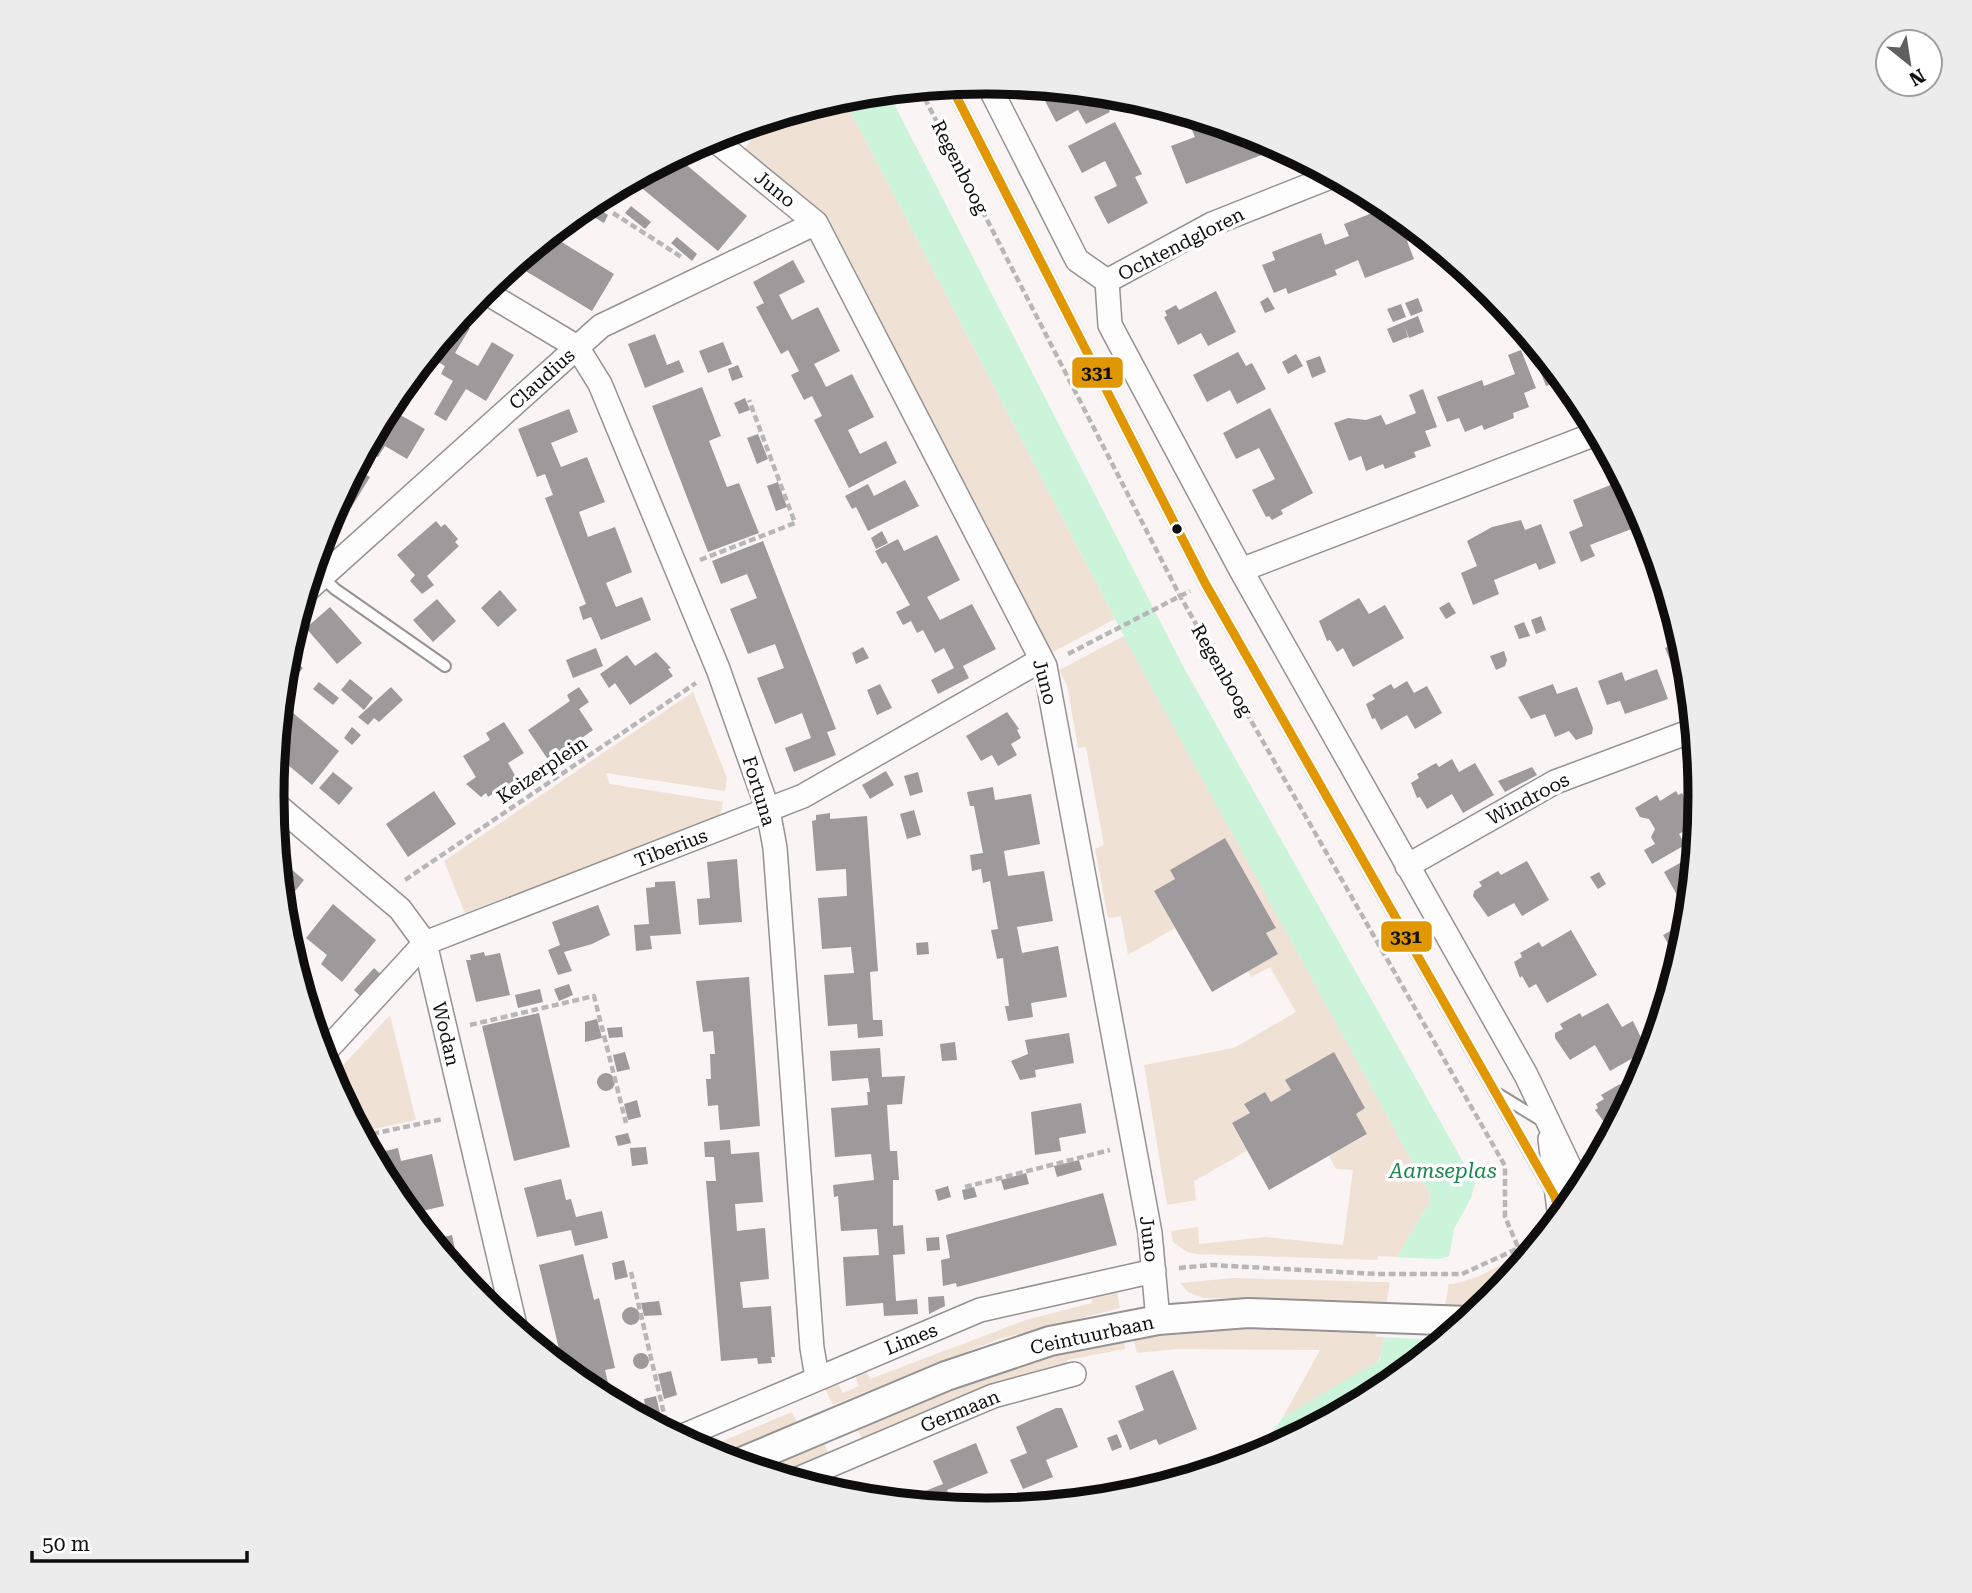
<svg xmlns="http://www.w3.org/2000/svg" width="1972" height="1593" viewBox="0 0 1972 1593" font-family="'Roboto Serif',serif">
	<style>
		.green { fill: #f0e1d5 }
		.water { fill: #cbf4db }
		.pier { fill: #faf4f5 }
		.building { fill: #9e999b }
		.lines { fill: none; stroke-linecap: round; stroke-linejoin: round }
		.service-casing { stroke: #949292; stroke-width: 14 }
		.minor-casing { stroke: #949292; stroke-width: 26 }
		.tertiary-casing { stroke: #949292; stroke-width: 32 }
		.path { stroke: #b8b7b7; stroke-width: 4.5; stroke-dasharray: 7 3.5; stroke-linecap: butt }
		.service { stroke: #fefdfe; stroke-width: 10 }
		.minor { stroke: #fefdfe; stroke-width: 23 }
		.tertiary { stroke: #fefdfe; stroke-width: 28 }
		.bus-1-casing { stroke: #fff; stroke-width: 14 }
		.bus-1 { stroke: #e09701; stroke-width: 9 }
		.bus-dot { fill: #0e0e0e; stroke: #fff; stroke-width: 2.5 }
		.labels { text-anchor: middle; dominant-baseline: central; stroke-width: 7; stroke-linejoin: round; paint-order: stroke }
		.street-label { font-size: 19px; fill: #0e0e0e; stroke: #fff }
		.water-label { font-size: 21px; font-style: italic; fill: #1a874d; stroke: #fff }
		.rim { fill: none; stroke: #0e0e0e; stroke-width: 9 }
		.line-badge { stroke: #fff; stroke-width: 2.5 }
		.pale-badge-label { font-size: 19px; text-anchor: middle; font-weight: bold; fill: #111 }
	</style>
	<rect width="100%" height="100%" fill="#faf4f5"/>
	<path class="green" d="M843,97L1115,619L1051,653L829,219L745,148L761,128L756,123Z
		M1124,636L1430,1194L1429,1203L1397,1257L1378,1256V1260L1196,1254L1187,1252L1173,1242L1171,1231L1198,1227L1199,1244L1266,1237L1343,1245L1353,1170L1336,1169L1329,1156L1367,1135L1356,1114L1360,1098L1334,1053L1286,1080L1291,1090L1271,1102L1265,1092L1245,1103L1250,1113L1232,1124L1247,1151L1194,1181L1196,1200L1167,1205L1144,1065L1234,1048L1296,1012L1270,967L1251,977L1248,971L1277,954L1266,933L1276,928L1225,838L1170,870L1175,879L1154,892L1175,928L1128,955L1121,916L1108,918L1095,849L1104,845L1086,747L1078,748L1067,685L1059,670Z
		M693,692L727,778L725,791L606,773L610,784L723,802L720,817L465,913L444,861Z
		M390,1015L416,1120L359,1132L331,1078Z
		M1535,1248L1486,1306L1203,1298L1188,1292L1180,1283L1233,1278L1453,1284L1477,1277Z
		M1117,1292L1120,1308L999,1339L833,1405L825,1389L838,1383L843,1393L859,1386L855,1376L866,1371L870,1379L1026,1320L1092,1303V1296Z
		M1235,1328L1375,1332L1376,1337H1384C1381,1350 1384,1358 1372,1366L1283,1417L1320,1350L1177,1349L1137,1353L1133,1338Z
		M1124,1340L1125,1349L1067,1360L1068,1367L864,1441L856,1428L1005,1368Z
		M792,1412L797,1422L714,1457L701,1450Z
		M824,1442L829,1456L783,1478L758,1470Z"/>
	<path class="water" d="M888,92L1183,666L1475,1183L1471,1198L1454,1229L1434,1348L1382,1391L1259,1457L1131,1495L1267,1439L1283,1417L1380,1360L1397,1257L1429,1203L1430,1194L1127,642L843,97Z"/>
	<path class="pier" d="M1453,1255L1440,1340L1381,1337L1394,1257L1439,1259Z"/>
	<path class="building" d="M1054,89L1101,94L1110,112L1086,124L1078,110L1056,122L1042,95Z
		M1201,119L1205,120L1209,131L1223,125L1236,133L1260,137L1280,148L1186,184L1171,146L1195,137L1189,123Z
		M1115,122L1142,174L1135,177L1148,203L1108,224L1094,197L1117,186L1111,173L1105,161L1082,173L1068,146Z
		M676,156L747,216L718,251L632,180Z
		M589,203L608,215L604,223L582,210Z
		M631,206L651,222L645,229L625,213Z
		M1388,207L1422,235L1407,241L1414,259L1365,278L1358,260L1335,270L1337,275L1288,294L1286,288L1274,293L1262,265L1275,260L1272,252L1321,233L1325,245L1349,236L1344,224Z
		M550,235L614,274L592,311L514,264Z
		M677,237L697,254L692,261L671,243Z
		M793,260L805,282L779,295L786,309L792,320L818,307L840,351L814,364L820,375L826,387L852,374L874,417L848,430L860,454L886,441L897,463L849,488L814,420L822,416L812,396L804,400L791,375L799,371L788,350L781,354L756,307L764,303L753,282Z
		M1216,291L1236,332L1208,346L1201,333L1178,345L1164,317L1167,316L1165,311L1176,305L1179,310Z
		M1490,291L1502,305L1490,310L1483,294Z
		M1268,297L1275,309L1265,313L1260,302Z
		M1418,298L1423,311L1411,316L1405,303Z
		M1401,304L1406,317L1393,322L1387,309Z
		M1418,316L1424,332L1409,338L1404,325L1408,337L1393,343L1387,329Z
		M457,321L470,328L455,353L478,366L492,342L514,355L486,401L466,389L446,421L434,414L453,381L441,374L445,366L428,356Z
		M655,334L667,365L679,360L684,372L645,388L628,344Z
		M723,342L732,364L708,373L699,351Z
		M1532,342L1572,390L1563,393L1559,381L1546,386L1529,343Z
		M1521,350L1536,388L1524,393L1529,407L1513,413L1514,418L1484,430L1482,425L1465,432L1459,418L1447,422L1437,397L1482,380L1484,386L1515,374L1508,355Z
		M1238,352L1246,366L1252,363L1266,389L1237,404L1230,390L1207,402L1193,375Z
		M1296,354L1303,366L1288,374L1282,362Z
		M1320,356L1326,372L1312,378L1306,361Z
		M738,365L743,377L732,381L728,369Z
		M702,387L721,436L709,441L727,487L739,483L759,533L708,552L652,406Z
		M1423,389L1437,427L1425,431L1431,446L1414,452L1416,457L1385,469L1383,464L1366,471L1361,456L1349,461L1334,423L1348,418L1366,420L1381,415L1386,425L1416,413L1409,395Z
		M745,398L750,410L739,414L734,403Z
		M388,408L425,429L407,459L385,446L378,457L365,450Z
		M1270,408L1313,493L1281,510L1283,514L1272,520L1269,516L1266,517L1252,490L1275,479L1259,448L1236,459L1223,433Z
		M569,409L578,432L551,443L561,467L587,457L605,502L579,512L588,537L615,527L632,572L606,583L616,607L642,597L651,620L601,640L591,617L583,620L579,607L586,604L545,498L553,495L545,474L537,477L518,429Z
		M758,434L768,459L757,464L747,438Z
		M355,469L370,477L351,508L338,501Z
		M905,480L919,506L868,531L856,507L852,509L845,496L868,484L874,496Z
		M1623,480L1650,535L1639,540L1634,528L1590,545L1595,556L1581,562L1569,532L1583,526L1573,500Z
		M778,482L787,507L776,511L767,486Z
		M1521,520L1525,530L1541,524L1556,563L1539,570L1536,563L1494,580L1499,594L1473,605L1461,573L1477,566L1467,541L1492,527Z
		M436,521L441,527L445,524L458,539L455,542L459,546L427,576L434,585L422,594L410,581L415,575L397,555Z
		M882,531L888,543L876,549L871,538Z
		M937,535L960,580L927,597L940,620L972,604L996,649L963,666L969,678L938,694L931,680L954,668L944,648L935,653L923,630L917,633L911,621L903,625L896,612L910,605L886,562L882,564L875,551L898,539L904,551Z
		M763,541L836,729L827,732L836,755L794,772L785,748L811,738L802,713L775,724L757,678L784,668L775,644L748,654L730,609L757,598L747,574L721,584L712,561Z
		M500,590L517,610L498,627L481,608Z
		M1359,598L1369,614L1385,605L1404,638L1353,667L1343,648L1337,652L1330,640L1327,641L1319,621Z
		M437,599L456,621L433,642L413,620Z
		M1449,602L1456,613L1446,619L1439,608Z
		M330,607L362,643L337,664L306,628Z
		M1541,616L1546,630L1536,634L1531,620Z
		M1524,622L1530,636L1519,639L1514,626Z
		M1682,641L1688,673L1677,677L1665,648Z
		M863,647L869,658L856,664L852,653Z
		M596,648L603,666L573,678L566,660Z
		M1504,651L1507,660L1505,666L1496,670L1490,656Z
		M656,652L671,668L668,669L673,676L630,705L615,683L609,688L600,674L627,655L635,666Z
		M286,654L303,668L297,675L285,665Z
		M1657,669L1668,699L1625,714L1620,701L1607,705L1598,681L1622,672L1625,681Z
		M350,679L373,698L364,710L341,690Z
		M1407,681L1414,693L1427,686L1442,713L1415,729L1407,715L1381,730L1375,718L1372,719L1366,704L1375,699L1372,695L1391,684L1394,689Z
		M319,682L339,698L333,705L313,689Z
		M880,684L892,708L877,715L867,690Z
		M1553,684L1557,694L1577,687L1593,728L1592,734L1576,740L1569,731L1555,737L1545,714L1531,719L1518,697Z
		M391,687L403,700L379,722L374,718L368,725L358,717Z
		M579,687L589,702L579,709L593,730L549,761L528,730L570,701L567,695Z
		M281,703L339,751L312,785L276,755Z
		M1007,712L1019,729L1017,730L1021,738L1011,744L1017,755L998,766L992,755L981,761L966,736Z
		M504,722L524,753L508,763L517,779L488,797L486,793L481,797L466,784L476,777L463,756L490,740L486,733Z
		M352,727L361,735L352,745L344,738Z
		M1452,759L1459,772L1475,763L1494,795L1463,813L1452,794L1427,809L1420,797L1417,798L1411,783L1419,778L1417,774L1436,763L1439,767Z
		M1532,767L1537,775L1505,792L1498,781Z
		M886,771L894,785L870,799L862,785Z
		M333,772L353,788L339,805L319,788Z
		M918,772L923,792L910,796L904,776Z
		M993,787L995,800L1031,794L1040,844L1004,851L1008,876L1044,871L1053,921L1017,927L1022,953L1058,946L1067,997L1031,1003L1033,1017L1008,1021L1005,1006H1009L1003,958L997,959L991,930L998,929L990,881L983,883L981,869L972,871L970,855L983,853L974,806H970L967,792Z
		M434,791L456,824L408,857L386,824Z
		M1676,791L1678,795L1682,793L1689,806L1686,808L1695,824L1679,834L1685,845L1652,864L1644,850L1655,844L1651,837L1655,829L1649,819L1640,817L1635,808L1657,795L1660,801Z
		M914,810L921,835L907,839L900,814Z
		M830,813V819L867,816L878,971L870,972L873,1020H882L883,1036L858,1038L857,1024L828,1026L824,975L854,973L851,947L822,949L818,898L847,896L846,869L816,871L812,821L816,820V815Z
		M1225,838L1276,928L1266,933L1278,954L1212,992L1154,891L1175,879L1170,870Z
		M1694,855L1686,936L1670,991L1662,977L1678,961L1663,935L1683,924L1686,911L1664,872Z
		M278,858L304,880L283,906L280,885Z
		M737,859L742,922L699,925L697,899L710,898L707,862Z
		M1527,861L1549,900L1522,916L1514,903L1488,917L1473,896L1474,891L1482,886L1479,882L1498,871L1501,875Z
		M1599,872L1606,884L1598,889L1590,877Z
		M675,881L681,934L650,936L652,949L636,951L634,925L649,924L646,888L655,887V882Z
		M333,904L376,940L342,982L321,964L327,955L306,938Z
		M598,905L610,935L592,944L564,952L572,971L558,975L548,950L560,945L552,922Z
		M1571,930L1597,975L1547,1003L1536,984L1529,988L1522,976L1520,978L1514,962L1522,957L1520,953L1539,942L1542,947Z
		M928,942L929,954L917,955L916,943Z
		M484,952L485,956L500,953L510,995L476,1002L466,960H471L470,955Z
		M374,968L384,977L364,1000L354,990Z
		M749,977L760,1126L720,1130L718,1105L708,1106L706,1079H711L710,1054H715L713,1031L703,1032L696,981Z
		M569,984L573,995L559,1001L554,989Z
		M540,989L543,1002L518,1008L515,995Z
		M1608,1003L1622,1027L1633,1021L1647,1050L1610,1071L1595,1045L1570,1060L1555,1038V1033L1563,1029L1560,1024L1580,1013L1582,1017Z
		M539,1013L570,1147L514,1161L482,1026Z
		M597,1019L602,1038L585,1042V1022Z
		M622,1027L623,1037L609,1038L607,1028Z
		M1069,1033L1074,1063L1035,1070L1036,1077L1020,1080L1011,1061L1028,1054L1025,1040Z
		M955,1042L957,1060L942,1061L940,1044Z
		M880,1048L882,1077L905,1076L902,1104L887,1105L890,1151H897L899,1180H893V1226L903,1225L905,1254L893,1255L896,1301L917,1299L918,1314L884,1316L883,1303L846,1306L843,1257L879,1255L877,1229L841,1231L838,1196L834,1197L833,1185L874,1180L871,1154L835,1157L831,1108L868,1105L867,1092H870L868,1078L832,1081L830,1051Z
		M625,1052L630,1069L617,1072L613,1055Z
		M1334,1052L1365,1108L1356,1114L1367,1134L1269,1190L1232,1123L1250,1113L1244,1104L1265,1092L1271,1102L1291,1090L1285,1080Z
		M597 1082a9 9 0 1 1 18 0a9 9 0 1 1-18 0Z
		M1642,1078L1615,1129L1611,1131L1595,1110L1598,1108L1596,1104L1604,1099L1601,1095L1620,1084L1623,1089Z
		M637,1100L641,1117L628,1120L624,1104Z
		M1081,1103L1086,1133L1059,1138L1061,1151L1035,1155L1031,1112Z
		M628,1133L631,1143L618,1146L615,1136Z
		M730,1140L731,1154L759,1152L763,1202L735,1204L737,1231L765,1228L769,1279L740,1282L743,1308L771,1306L775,1357H771L772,1363L758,1364L757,1358L721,1361L706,1181H716L714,1157H705L704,1142Z
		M646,1147L648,1164L632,1166L630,1148Z
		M398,1148L401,1161L432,1154L444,1206L413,1213L415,1221L392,1193L374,1160L373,1154Z
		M1079,1160L1082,1170L1057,1177L1054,1166Z
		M1026,1173L1029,1184L1004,1190L1001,1180Z
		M561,1179L566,1200L571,1199L576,1217L602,1211L608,1238L575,1246L571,1230L537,1237L524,1188Z
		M948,1186L951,1197L938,1201L935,1190Z
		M974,1187L977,1197L964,1200L962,1190Z
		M1103,1193L1117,1245L957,1287L956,1283L943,1286L941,1260L950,1258L946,1235Z
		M452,1235L457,1259L462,1278L431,1240Z
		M939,1237L940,1250L927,1251L926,1238Z
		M583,1254L594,1300L599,1298L615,1368L605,1370L610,1391L615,1390L619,1406L589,1390L564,1370L539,1265Z
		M624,1260L628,1277L615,1280L612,1263Z
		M944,1296L945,1306L929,1314L928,1297Z
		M659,1301L662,1315L644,1316L641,1303Z
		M622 1316a9 9 0 1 1 18 0a9 9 0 1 1-18 0Z
		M633 1361a8 8 0 1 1 16 0a8 8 0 1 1-16 0Z
		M1173,1370L1197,1429L1159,1445L1156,1439L1130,1450L1118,1421L1144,1410L1135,1386Z
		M671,1371L677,1395L664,1399L658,1374Z
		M656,1396L660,1413L647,1416L644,1399Z
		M1056,1408H1062L1078,1447L1046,1460L1053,1477L1023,1489L1010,1460L1027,1453L1016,1427Z
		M1117,1434L1122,1447L1112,1451L1107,1438Z
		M976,1443L988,1473L947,1490L954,1506L931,1505L925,1491L943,1484L933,1461Z
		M874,1486L880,1500L848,1497Z"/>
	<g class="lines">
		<defs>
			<path id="service" d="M951,86L1205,583L1549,1187
				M322,577L335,589L445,666
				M1498,1094L1544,1122"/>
			<path id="minor" d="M987,82L1077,260L1107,281L1110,325L1241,570L1526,1075L1581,1191
				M711,137L816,223L1045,666L1150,1233L1158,1320
				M1107,281L1212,224L1333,176
				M482,290L577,347L600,384L718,669L768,810L775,848L812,1348L817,1377
				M1241,570L1598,433
				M305,592L601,326L816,223
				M272,801L400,909L425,943L516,1330
				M1407,866L1555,782L1694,730
				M322,1055L425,943L803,796L1041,660
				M1550,1139L1560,1218
				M678,1438L980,1310L1154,1271
				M793,1481L993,1396L1074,1374"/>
			<path id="tertiary" d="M737,1464L946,1376L1050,1341L1158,1320L1248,1313L1468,1321"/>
		</defs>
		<use href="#service" class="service-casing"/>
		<use href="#minor" class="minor-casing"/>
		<use href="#tertiary" class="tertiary-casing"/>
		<path class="path" d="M920,89L1180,596L1505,1166V1217L1518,1247
			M613,213L683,258
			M700,560L795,523L749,400
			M1068,654L1190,591
			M405,880L696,683
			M470,1025L594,996L626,1123
			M362,1136L443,1119
			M965,1187L1110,1150
			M1179,1268L1211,1265L1377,1274H1462L1543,1237
			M631,1272L665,1418"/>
		<use href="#service" class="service"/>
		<use href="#minor" class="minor"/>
		<use href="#tertiary" class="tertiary"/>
		<defs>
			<path id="bus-1" d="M951,86L1205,583L1555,1197L1560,1218"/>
		</defs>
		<use href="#bus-1" class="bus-1-casing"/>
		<use href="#bus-1" class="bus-1"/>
	</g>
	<circle class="bus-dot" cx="1177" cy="529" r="6"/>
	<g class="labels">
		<g class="street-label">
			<text transform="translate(960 167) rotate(63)">Regenboog</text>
			<text transform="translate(775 189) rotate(39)">Juno</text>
			<text transform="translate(1181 244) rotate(-27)">Ochtendgloren</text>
			<text transform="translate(542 379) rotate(-42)">Claudius</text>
			<text transform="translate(1222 670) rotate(60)">Regenboog</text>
			<text transform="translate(1045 682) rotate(75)">Juno</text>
			<text transform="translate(542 770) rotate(-34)">Keizerplein</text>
			<text transform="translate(759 791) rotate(73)">Fortuna</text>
			<text transform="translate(1528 799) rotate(-28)">Windroos</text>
			<text transform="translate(671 848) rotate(-21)">Tiberius</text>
			<text transform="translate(446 1034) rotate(77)">Wodan</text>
			<text transform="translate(1149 1239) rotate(83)">Juno</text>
			<text transform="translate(1092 1335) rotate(-12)">Ceintuurbaan</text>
			<text transform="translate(911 1339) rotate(-22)">Limes</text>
			<text transform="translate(960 1411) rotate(-22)">Germaan</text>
		</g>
		<g class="water-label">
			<text x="1443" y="1171">Aamseplas</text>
		</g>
	</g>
	<path d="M0 0H1972V1593H0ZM284 796a702 702 0 1 1 1404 0a702 702 0 1 1-1404 0Z" fill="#ececec" fill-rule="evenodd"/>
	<path class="rim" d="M284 796a702 702 0 1 1 1404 0a702 702 0 1 1-1404 0Z"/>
	<g class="line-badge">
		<rect x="1071" y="356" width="53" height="33" rx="7" fill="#e09701"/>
		<rect x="1380" y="920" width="53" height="33" rx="7" fill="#e09701"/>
	</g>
	<g class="pale-badge-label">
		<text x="1097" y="379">331</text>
		<text x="1406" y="943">331</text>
	</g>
	<g transform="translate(1909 63) rotate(150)"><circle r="33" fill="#ffffff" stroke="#9f9f9f" stroke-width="2"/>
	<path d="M0-5L12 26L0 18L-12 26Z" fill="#615e5f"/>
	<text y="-10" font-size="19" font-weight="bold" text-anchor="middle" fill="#0e0e0e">N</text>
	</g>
	<path d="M32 1551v10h215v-10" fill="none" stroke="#0e0e0e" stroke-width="3.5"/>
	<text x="42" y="1551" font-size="21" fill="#0e0e0e" stroke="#ffffff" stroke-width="5" paint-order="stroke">50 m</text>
</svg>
